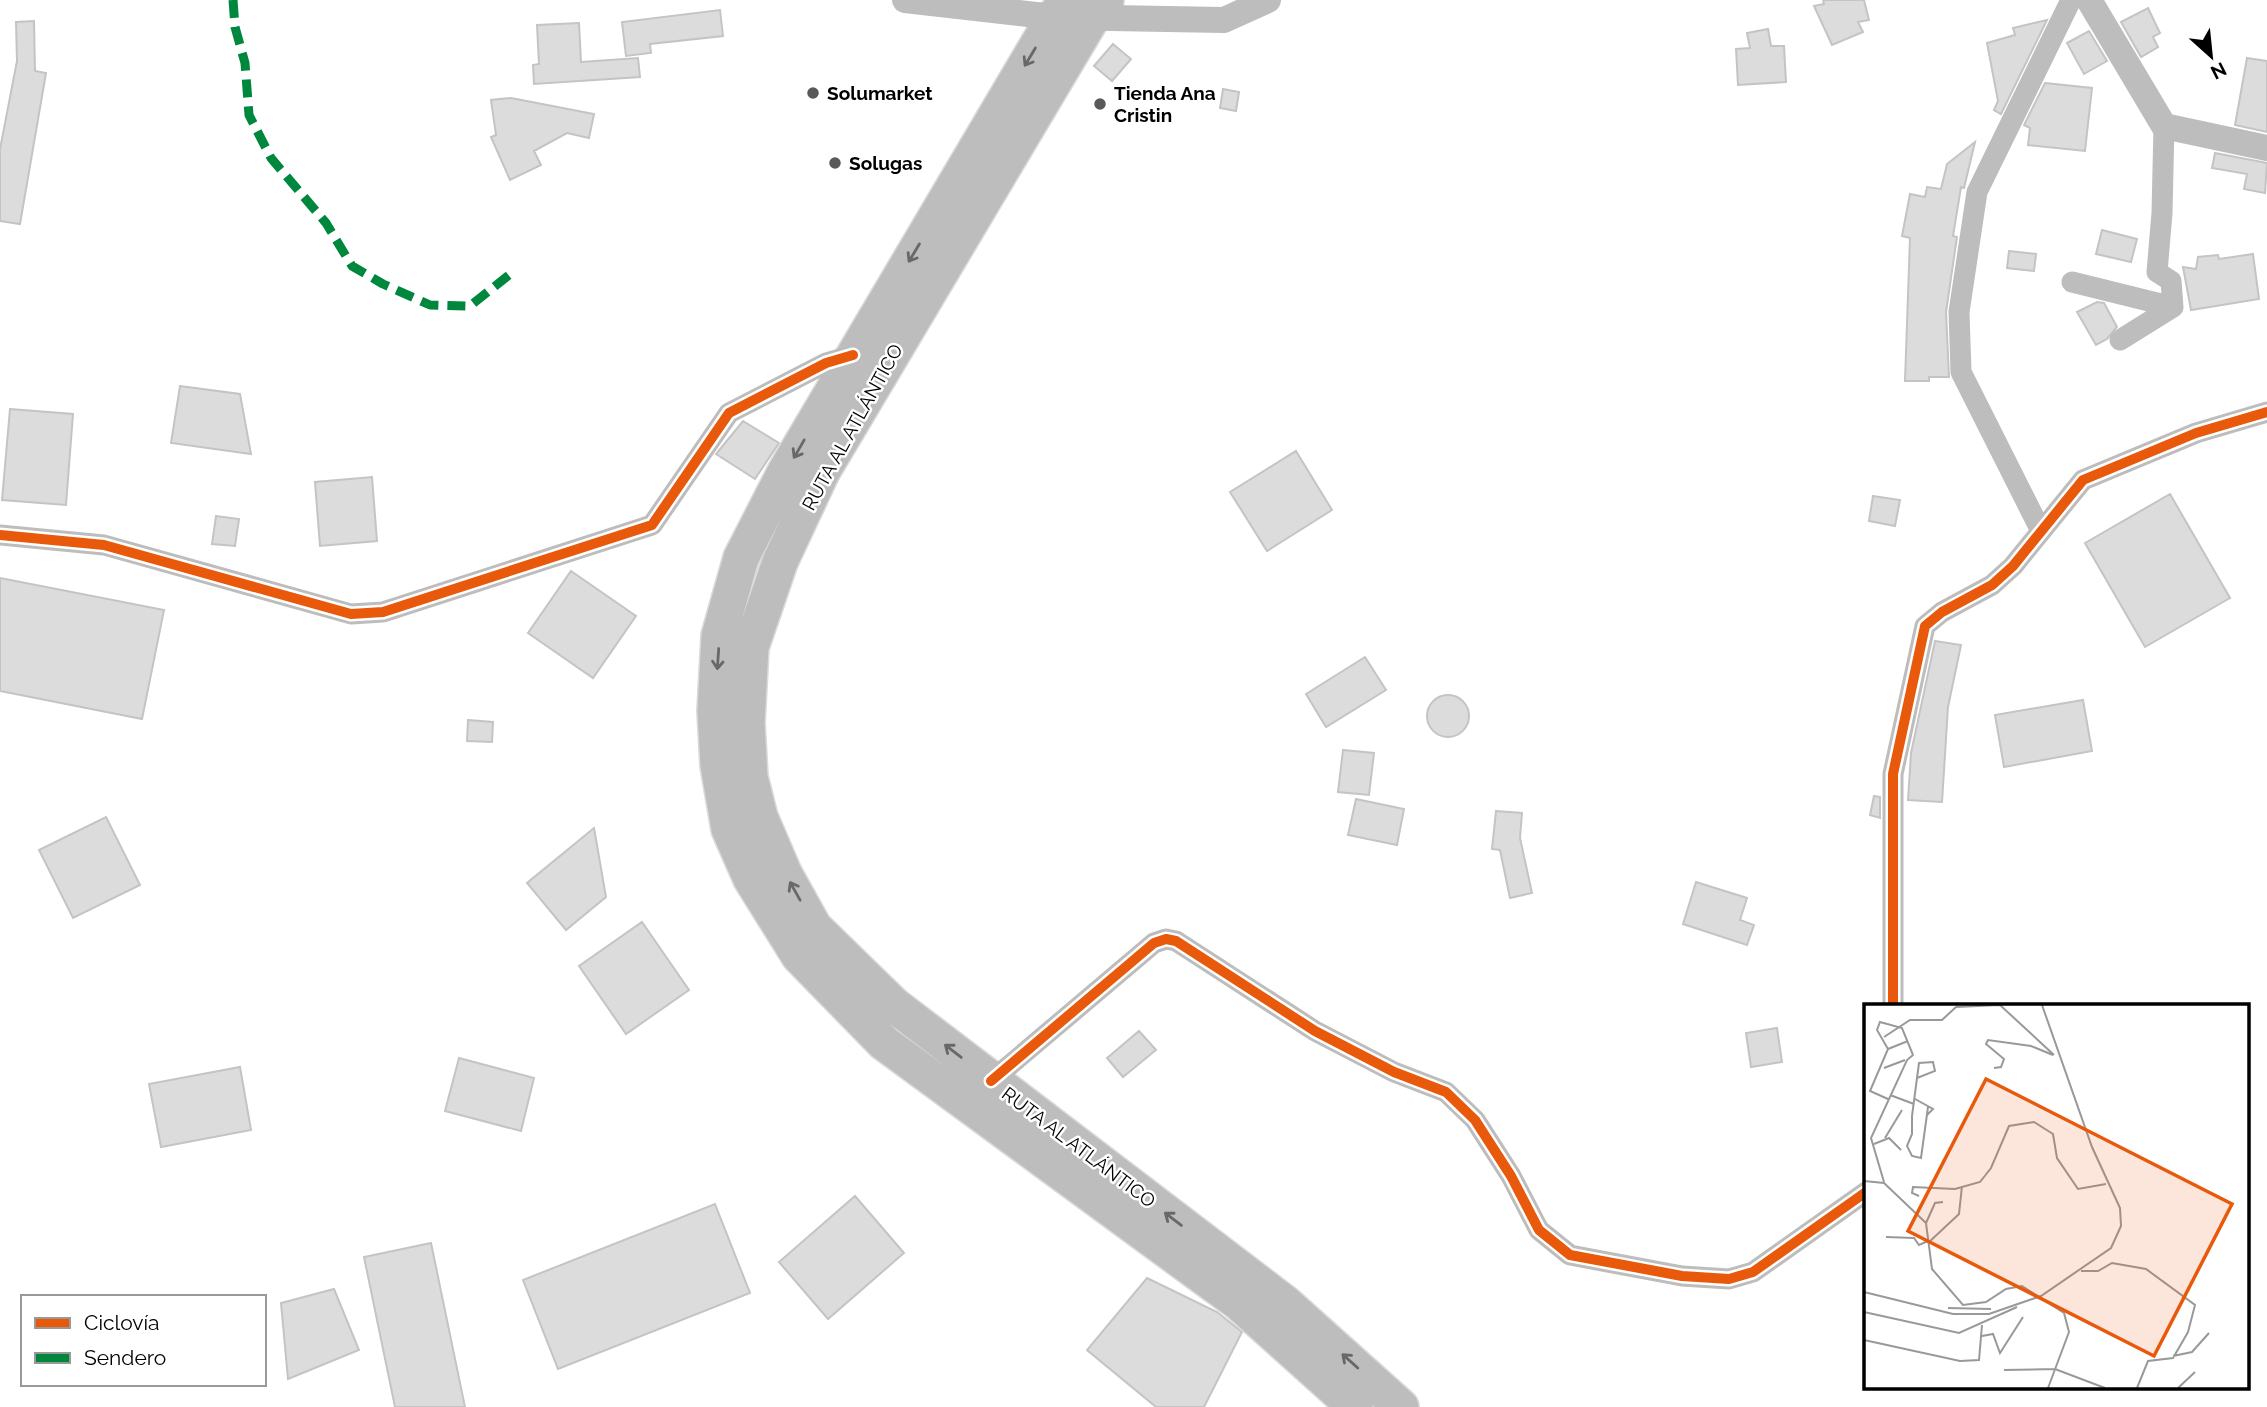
<svg xmlns="http://www.w3.org/2000/svg" width="2267" height="1407" viewBox="0 0 2267 1407" font-family="Raleway,sans-serif">
	<style>
		.building { fill: #dcdcdc; stroke: #c4c4c4; stroke-width: 2 }
		.lines { fill: none; stroke-linecap: round; stroke-linejoin: round }
		.trunk-casing { stroke: #dbdbdb; stroke-width: 38 }
		.minor { stroke: #bdbdbd; stroke-width: 21 }
		.tertiary { stroke: #bdbdbd; stroke-width: 26 }
		.trunk { stroke: #bdbdbd; stroke-width: 35 }
		.quiet { stroke: #00873e; stroke-width: 9; stroke-dasharray: 18 9; stroke-linecap: butt }
		.cycleway-casing { stroke: #fff; stroke-width: 15 }
		.cycleway { stroke: #e8590c; stroke-width: 10 }
		.oneway { stroke: #686868 }
		.poi-dot { fill: #595959; stroke: #fff; stroke-width: 2.5 }
		.labels { text-anchor: middle; dominant-baseline: central; stroke-width: 5; stroke-linejoin: round; paint-order: stroke }
		.poi-label { font-size: 19px; font-weight: bold; fill: #000; stroke: #fff; text-anchor: start }
		.street-label { font-size: 19px; fill: #000; stroke: #fff }
		.inset-road { fill: none; stroke: #999; stroke-width: 2 }
		.view { fill: #e8590c; fill-opacity: 0.15; stroke: #e8590c; stroke-width: 3.5 }
		.inset-edge { fill: none; stroke: #000; stroke-width: 3.5 }
	</style>
	<rect width="100%" height="100%" fill="#fff"/>
	<path class="building" d="M1823,0H1864L1869,20L1858,22L1863,32L1832,45L1814,6L1824,4Z
		M2148,8L2160,33L2153,37L2158,47L2141,57L2121,22Z
		M720,10L723,36L650,44L651,53L626,56L622,22Z
		M2047,20L2001,114L1994,110L1998,101L1987,43L2015,35L2013,28Z
		M34,21L35,71L46,73L20,224L0,221V149L17,61L16,22Z
		M579,23L581,62L638,58L640,77L534,84L533,65L539,64L537,25Z
		M1768,29L1771,46H1784L1786,82L1738,85L1736,49L1750,48L1747,33Z
		M2089,31L2107,61L2084,74L2067,43Z
		M1113,44L1131,59L1112,81L1094,66Z
		M2247,58L2267,61V132L2235,125Z
		M2045,83L2092,88L2085,151L2028,145L2030,128L2024,125Z
		M1223,89L1239,92L1236,111L1220,108Z
		M511,98L594,114L589,138L567,133L534,151L541,165L510,180L491,137L496,135L491,100Z
		M1975,142L1964,188L1961,187L1953,236L1957,237L1946,312L1949,377H1929V381H1905L1910,238L1902,236L1910,194L1925,197L1927,187L1941,189L1947,164Z
		M2215,153L2267,163L2265,193L2244,189L2247,174L2212,168Z
		M2102,230L2137,239L2131,262L2096,254Z
		M2009,251L2036,254L2034,271L2007,268Z
		M2253,254L2259,299L2191,310L2183,267L2196,269L2198,257L2218,255L2219,259Z
		M2097,302L2104,303L2117,327L2107,339L2096,345L2077,312Z
		M180,386L240,394L251,454L171,443Z
		M10,409L73,414L66,505L2,500Z
		M743,421L779,443L755,479L716,454Z
		M1296,451L1332,510L1267,551L1230,492Z
		M372,477L377,541L320,546L315,482Z
		M2170,494L2230,598L2145,647L2085,543Z
		M1873,496L1900,500L1895,526L1869,521Z
		M216,516L239,519L235,546L212,544Z
		M571,571L636,616L593,678L528,633Z
		M0,578L164,610L142,719L0,691Z
		M1935,641L1961,645L1948,707L1942,802L1908,800L1911,753Z
		M1365,657L1386,690L1326,727L1306,694Z
		M1427 716a21 21 0 1 1 42 0a21 21 0 1 1-42 0Z
		M2083,700L2092,751L2004,767L1995,715Z
		M468,720L493,722L492,742L467,741Z
		M1343,750L1374,753L1369,795L1338,792Z
		M1874,796L1880,797V818L1870,815Z
		M1356,799L1404,809L1397,845L1348,835Z
		M1496,811L1522,813L1520,838L1532,893L1510,898L1500,850L1492,849Z
		M106,817L140,885L73,918L39,850Z
		M594,828L606,897L566,930L527,883Z
		M1696,882L1747,898L1740,920L1754,925L1747,945L1683,924Z
		M642,922L689,990L626,1034L579,966Z
		M1777,1028L1782,1062L1751,1067L1746,1033Z
		M1139,1031L1156,1050L1123,1077L1107,1058Z
		M459,1058L534,1078L521,1131L445,1111Z
		M240,1067L251,1130L161,1147L149,1084Z
		M855,1196L904,1253L828,1319L779,1262Z
		M715,1204L750,1293L558,1369L523,1280Z
		M431,1243L465,1407H395L364,1257Z
		M1147,1278L1217,1312L1242,1332L1204,1407H1156L1087,1350Z
		M334,1289L359,1350L288,1379L281,1303Z"/>
	<g class="lines">
		<defs>
			<path id="trunk" d="M1067,0L1054,17L785,472L741,558L719,636L715,711L718,765L729,829L751,879L799,956L884,1043L1239,1303L1355,1407
				M1106,0L1092,18L822,472L780,562L751,647L747,723L750,777L760,817L784,873L814,927L894,1005L1285,1303L1401,1407"/>
		</defs>
		<use href="#trunk" class="trunk-casing"/>
		<path class="minor" d="M2072,282L2173,307
			M2120,340L2173,307L2171,281L2157,272L2162,213L2164,126
			M2041,531L1961,372L1959,312L1977,192L2071,0
			M0,535L104,545L351,614L383,612L652,525L729,413L826,363L853,355
			M1893,1006V774L1925,626L1942,612L1992,585L2013,566L2083,480L2196,433L2267,412
			M991,1081L1154,943L1166,939L1176,941L1315,1031L1394,1072L1446,1092L1475,1120L1511,1176L1539,1230L1570,1255L1682,1276L1729,1279L1753,1272L1866,1192"/>
		<path class="tertiary" d="M905,0L1054,17L1224,20L1268,0
			M2089,0L2164,126L2267,148"/>
		<use href="#trunk" class="trunk"/>
		<path class="quiet" d="M233,0L235,27L245,63L249,115L271,158L326,223L352,266L383,284L430,305L470,306L509,275"/>
		<defs>
			<path id="cycleway" d="M0,535L104,545L351,614L383,612L652,525L729,413L826,363L853,355
				M1893,1006V774L1925,626L1942,612L1992,585L2013,566L2083,480L2196,433L2267,412
				M991,1081L1154,943L1166,939L1176,941L1315,1031L1394,1072L1446,1092L1475,1120L1511,1176L1539,1230L1570,1255L1682,1276L1729,1279L1753,1272L1866,1192"/>
		</defs>
		<use href="#cycleway" class="cycleway-casing"/>
		<use href="#cycleway" class="cycleway"/>
	</g>
	<defs><path id="oneway-shaft" d="M-6 0H5M1.5-3L5.5 0L1.5 3" fill="none" stroke-width="1.6" stroke-linecap="round" stroke-linejoin="round" transform="scale(1.75)"/></defs>
	<g class="oneway">
		<use href="#oneway-shaft" transform="translate(1030 57) rotate(121)"/>
		<use href="#oneway-shaft" transform="translate(914 253) rotate(121)"/>
		<use href="#oneway-shaft" transform="translate(799 449) rotate(120)"/>
		<use href="#oneway-shaft" transform="translate(718 659) rotate(94)"/>
		<use href="#oneway-shaft" transform="translate(795 891) rotate(-119)"/>
		<use href="#oneway-shaft" transform="translate(953 1051) rotate(-142)"/>
		<use href="#oneway-shaft" transform="translate(1173 1219) rotate(-143)"/>
		<use href="#oneway-shaft" transform="translate(1350 1361) rotate(-138)"/>
	</g>
	<g class="poi-dot">
		<circle cx="813" cy="93" r="7"/>
		<circle cx="1100" cy="104" r="7"/>
		<circle cx="835" cy="163" r="7"/>
	</g>
	<g class="labels">
		<g class="poi-label">
			<text x="827" y="93">Solumarket</text>
			<text x="1114" y="93">Tienda Ana<tspan x="1114" dy="22">Cristin</tspan></text>
			<text x="849" y="163">Solugas</text>
		</g>
		<g class="street-label">
			<text transform="translate(852 427) rotate(-61)">RUTA AL ATLÁNTICO</text>
			<text transform="translate(1079 1147) rotate(37)">RUTA AL ATLÁNTICO</text>
		</g>
	</g>
	<g transform="translate(1864 1004)">
		<rect width="385" height="385" fill="#fff"/>
		<path class="inset-road" d="M20,33L46,16H78L92,3L136,1L190,51M24,45L44,37M20,64L41,56M130,64L137,63L140,55L122,40L124,36L167,42L189,51M53,74L71,67L69,58L55,59L53,74L48,112V130L43,142L48,152L57,154L64,103M26,91L50,100M51,95L69,105L63,111M21,134L38,106M10,140L25,134L37,146M0,177L20,179L62,219L68,265L99,301L122,298L142,285L158,282L200,309L205,328L184,384M20,178L7,134L43,56L49,51L38,24L16,18L13,26L24,45L6,87L24,95M55,192L48,189L49,183L91,185L116,178L127,164L145,122L170,118L189,130L193,154L214,185L242,180M62,219L71,199L79,198M22,233L50,234L55,241L64,237M64,239L95,210L98,182M217,267H234L248,259L282,265L331,301L324,328L309,354L284,357L273,384M0,288L89,310H125L177,292L247,244L257,222L256,204L228,143L178,1M84,304L127,305M0,308L95,329L153,303M118,332L129,330L136,349L159,313M0,336L96,357L115,356L118,321M309,352L328,348L345,329M140,366L191,365L241,384M314,384L331,368"/>
		<path class="view" d="M122,75L368,200L290,352L44,227Z"/>
		<rect width="385" height="385" class="inset-edge"/>
	</g>
	<rect x="21" y="1295" width="245" height="91" fill="#ffffff" stroke="#999999" stroke-width="2"/>
	<rect x="35" y="1318" width="35" height="10" fill="#e8590c" stroke="#999999" stroke-width="2"/>
	<text x="84" y="1330" font-size="21" fill="#000000">Ciclovía</text>
	<rect x="35" y="1353" width="35" height="10" fill="#00873e" stroke="#999999" stroke-width="2"/>
	<text x="84" y="1365" font-size="21" fill="#000000">Sendero</text>
	<g transform="translate(2211 56) rotate(153)" stroke="#ffffff" stroke-width="5" paint-order="stroke">
	<path d="M0-5L12 26L0 18L-12 26Z" fill="#000000"/>
	<text y="-10" font-size="19" font-weight="bold" text-anchor="middle" fill="#000000">N</text>
	</g>
</svg>
